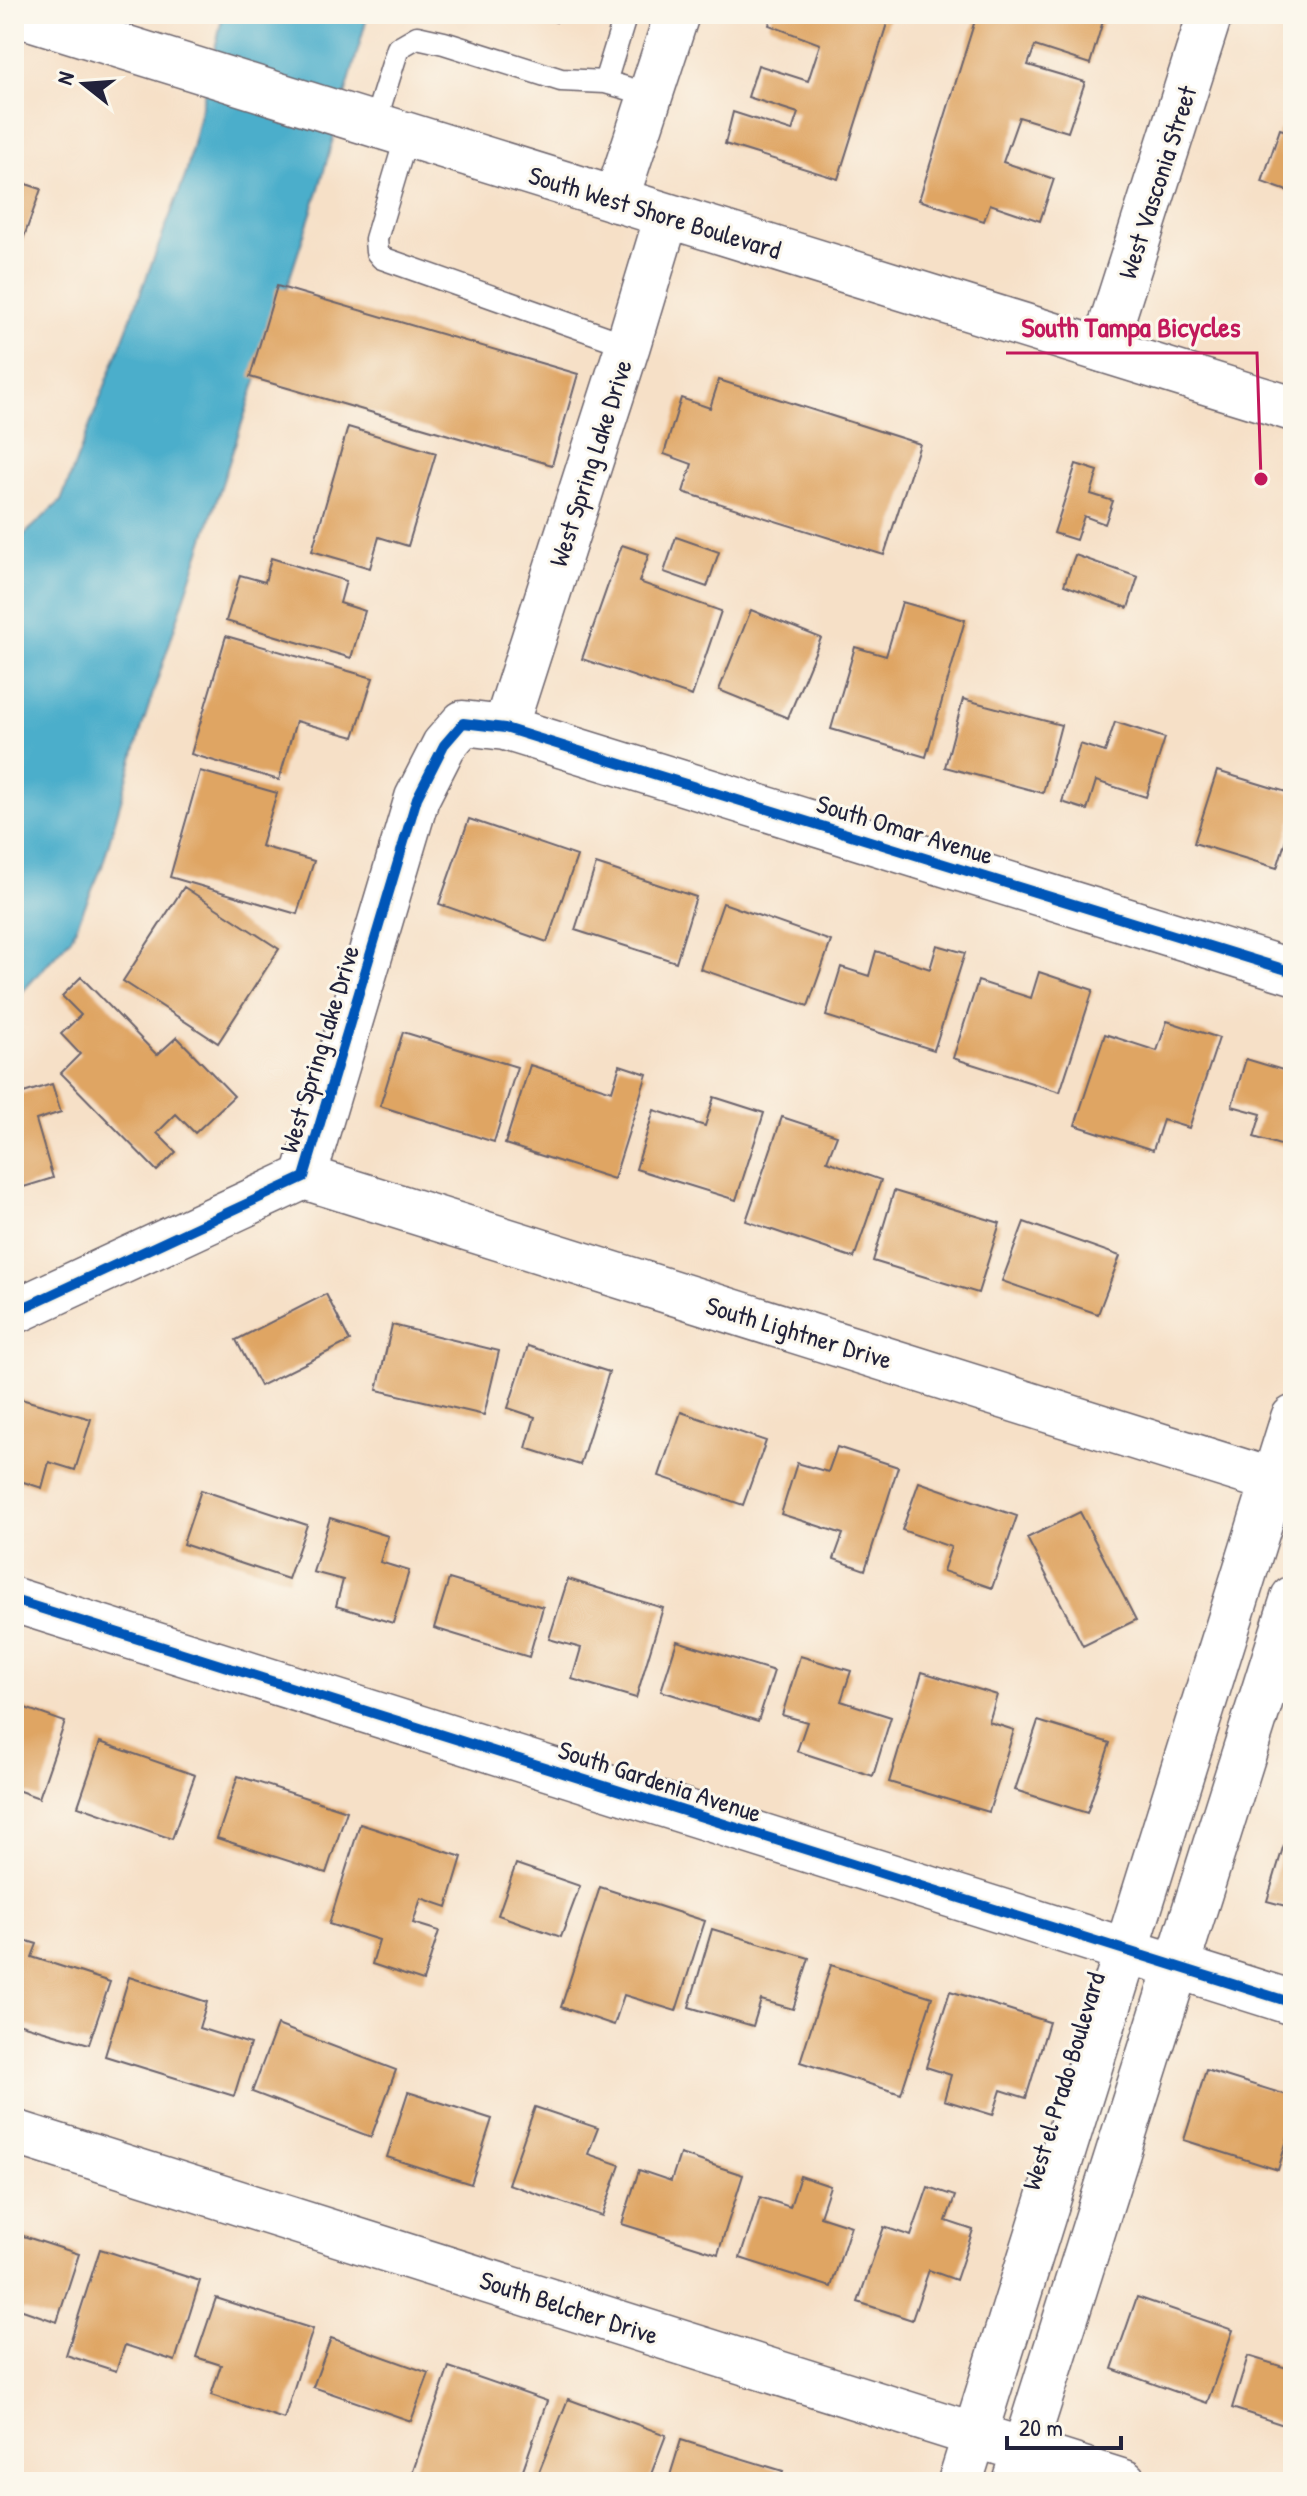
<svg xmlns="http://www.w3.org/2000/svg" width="1307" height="2496" viewBox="0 0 1307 2496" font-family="'Patrick Hand',sans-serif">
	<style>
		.water { fill: #4caecb; stroke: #376883; stroke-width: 2 }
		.building { fill: #dfa564 }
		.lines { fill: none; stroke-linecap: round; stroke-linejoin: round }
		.lane-casing { stroke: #6c646c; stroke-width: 25 }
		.street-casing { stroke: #6c646c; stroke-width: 47 }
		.secondary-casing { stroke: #6c646c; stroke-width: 47 }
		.lane { stroke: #fff; stroke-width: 22 }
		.street { stroke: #fff; stroke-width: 44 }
		.secondary { stroke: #fff; stroke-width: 44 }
		.cycleway-casing { stroke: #fbf7ec; stroke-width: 15 }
		.cycleway { stroke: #0057b8; stroke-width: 10 }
		.labels { text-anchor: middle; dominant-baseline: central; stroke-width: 6; stroke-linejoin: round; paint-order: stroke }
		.street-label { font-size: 26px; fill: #22223b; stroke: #fbf7ec }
		.leader { fill: none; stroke: #c2185b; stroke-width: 3 }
		.callout-dot { fill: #c2185b; stroke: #fbf7ec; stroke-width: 3 }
		.callout-label { font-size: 28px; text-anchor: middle; font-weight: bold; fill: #c2185b; stroke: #fbf7ec; stroke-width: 6; stroke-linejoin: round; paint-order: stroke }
	</style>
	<rect width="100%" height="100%" fill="#fbf7ec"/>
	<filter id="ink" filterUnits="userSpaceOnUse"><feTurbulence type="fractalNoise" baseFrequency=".0125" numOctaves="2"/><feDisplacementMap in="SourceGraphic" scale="16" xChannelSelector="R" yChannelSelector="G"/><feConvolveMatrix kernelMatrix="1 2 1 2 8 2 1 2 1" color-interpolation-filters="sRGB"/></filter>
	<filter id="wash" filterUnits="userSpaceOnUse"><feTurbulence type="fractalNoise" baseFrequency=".006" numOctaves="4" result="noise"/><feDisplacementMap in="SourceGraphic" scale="32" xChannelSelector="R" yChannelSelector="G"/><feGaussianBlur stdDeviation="1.8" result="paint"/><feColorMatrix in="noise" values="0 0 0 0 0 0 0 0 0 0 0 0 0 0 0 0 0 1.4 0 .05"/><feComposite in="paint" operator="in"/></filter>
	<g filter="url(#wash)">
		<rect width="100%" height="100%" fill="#f6e0c7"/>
		<path class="water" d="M223,14H368L318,192L142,727L102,867L71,938L14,1001V544L61,501L186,174Z"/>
		<g id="blocks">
			<path class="building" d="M533,14H558L556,22Z
				M772,14H890L838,179L725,144L733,112L792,131L798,113L748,97L758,65L808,81L820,44L769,25Z
				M977,14H1080L1103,21L1090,64L1035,46L1028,65L1085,82L1068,132L1019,117L1003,162L1054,179L1040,221L990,204L984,221L919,200Z
				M1280,129L1293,133V193L1262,182Z
				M14,180L41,189L14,265Z
				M277,286L578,374L552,465L250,377Z
				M719,380L920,444L884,555L683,492L692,464L664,454L681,398L710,408Z
				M348,427L436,453L408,546L379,537L370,568L312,551Z
				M1076,464L1098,471L1091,494L1113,501L1105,524L1084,516L1076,540L1054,533Z
				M676,537L719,552L707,587L664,572Z
				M622,545L649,554L639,582L721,611L692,696L582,659Z
				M1075,555L1138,577L1128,608L1064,585Z
				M271,558L346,581L340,603L365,611L351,658L226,621L240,575L265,582Z
				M902,602L965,620L926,757L831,729L855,647L886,656Z
				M751,610L821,638L788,718L719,690Z
				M226,636L373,678L354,737L296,721L279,780L191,754Z
				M963,699L1061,725L1043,793L945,767Z
				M1115,722L1165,738L1146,797L1096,781L1087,810L1062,802L1080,744L1105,752Z
				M200,771L277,793L261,846L314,861L297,914L170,877Z
				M1217,771L1293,794V817L1277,868L1194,843Z
				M469,819L577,856L547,942L439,904Z
				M596,864L696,897L676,962L575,930Z
				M184,887L279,949L218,1043L123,981Z
				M723,903L831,941L808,1006L700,969Z
				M937,945L965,953L934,1050L826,1016L841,967L869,976L876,951L930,969Z
				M1039,972L1093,990L1060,1092L953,1058L978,981L1031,998Z
				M81,977L157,1055L177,1037L234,1096L195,1133L176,1114L157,1133L176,1152L157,1171L61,1073L80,1054L61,1034L81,1015L62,996Z
				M1167,1021L1219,1038L1189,1128L1163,1120L1153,1150L1075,1125L1105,1034L1157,1051Z
				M403,1032L517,1067L494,1142L380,1106Z
				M1246,1059L1293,1073V1149L1254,1137L1261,1114L1232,1106Z
				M530,1065L612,1091L620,1065L647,1074L614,1179L505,1144Z
				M52,1084L61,1112L36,1120L53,1178L14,1190V1096Z
				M714,1097L764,1113L736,1200L636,1169L654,1110L705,1126Z
				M782,1117L837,1135L827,1161L881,1180L854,1258L746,1221Z
				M894,1191L1000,1223L978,1293L873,1261Z
				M1024,1222L1120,1256L1098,1314L1002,1281Z
				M326,1294L350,1341L260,1386L236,1340Z
				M392,1325L499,1351L484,1415L377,1390Z
				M528,1346L609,1372L580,1465L526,1448L535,1417L508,1408Z
				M14,1397L91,1419L75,1470L49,1462L42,1488L14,1479Z
				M681,1412L766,1441L743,1505L659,1476Z
				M837,1447L898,1467L865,1570L834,1559L843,1534L781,1514L797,1463L828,1472Z
				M919,1482L1017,1516L992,1588L943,1571L951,1547L902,1530Z
				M201,1490L307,1525L288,1579L183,1544Z
				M1080,1512L1136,1620L1083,1646L1027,1538Z
				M330,1518L388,1536L380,1562L409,1571L393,1623L336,1606L343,1580L313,1572Z
				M449,1579L543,1607L529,1657L434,1628Z
				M568,1579L663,1608L636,1698L572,1679L581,1648L549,1639Z
				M677,1641L774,1671L758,1721L661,1691Z
				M800,1656L851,1671L841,1701L891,1717L873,1776L797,1751L807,1722L782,1715Z
				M922,1672L997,1695L989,1722L1014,1730L989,1812L889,1782Z
				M14,1704L65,1722L39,1798L14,1789Z
				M1038,1721L1110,1743L1087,1813L1015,1790Z
				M100,1742L195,1775L172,1839L78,1806Z
				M238,1776L347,1811L326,1873L217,1838Z
				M1293,1814V1908L1267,1901Z
				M360,1824L462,1857L447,1907L421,1898L413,1923L439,1931L423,1981L372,1964L379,1940L329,1924Z
				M516,1864L580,1886L561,1937L498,1915Z
				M600,1887L705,1921L676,2011L624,1995L614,2025L561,2007Z
				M712,1929L809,1958L793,2009L761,2000L753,2026L689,2007Z
				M14,1937L37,1944L32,1957L110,1982L89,2044L14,2022Z
				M831,1965L932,1997L901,2094L800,2062Z
				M129,1977L207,2002L199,2028L250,2044L234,2096L105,2056Z
				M950,1991L1049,2022L1026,2098L1001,2090L993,2115L944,2100L951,2075L926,2067Z
				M277,2025L396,2070L371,2137L252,2092Z
				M1206,2070L1293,2097V2120L1278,2170L1184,2140Z
				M408,2092L492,2119L471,2184L387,2157Z
				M535,2107L598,2128L588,2154L620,2165L602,2216L508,2184Z
				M680,2154L743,2175L718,2254L622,2224L639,2170L671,2181Z
				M800,2176L830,2186L820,2216L851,2226L831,2287L740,2258L760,2197L790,2207Z
				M928,2187L955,2196L946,2221L973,2230L956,2280L929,2270L912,2320L858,2302L884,2227L911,2236Z
				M14,2233L79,2254L57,2322L14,2307Z
				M100,2249L200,2281L175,2361L125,2345L116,2371L66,2355Z
				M1137,2297L1233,2330L1207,2403L1112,2369Z
				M216,2298L313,2329L284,2419L211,2395L221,2365L196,2357Z
				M331,2338L429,2373L411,2421L313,2387Z
				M1248,2356L1293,2370V2428L1232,2408Z
				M449,2367L547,2401L521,2475L483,2482H434L412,2474Z
				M568,2399L666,2435L648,2482H535Z
				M681,2440L783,2471L779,2482H668Z
				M798,2475L817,2481V2482H796Z"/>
		</g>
	</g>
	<g filter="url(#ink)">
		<use href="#blocks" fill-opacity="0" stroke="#6c646c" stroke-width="2"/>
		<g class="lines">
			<defs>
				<path id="lane" d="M605,82L626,14
					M374,125L398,48L417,37L444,43L561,80L605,82L651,95
					M407,135L376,239L377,252L382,258L628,345"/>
				<path id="street" d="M616,200L677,14
					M1103,350L1210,14
					M505,728L628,345L667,216
					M304,1177L1293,1487
					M14,1312L304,1177L417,798L444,745L463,723L505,728L1293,972
					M14,1600L1293,2003
					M14,2132L1124,2482
					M960,2482L1293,1418
					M1014,2482L1293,1598"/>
				<path id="secondary" d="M17,14L1293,409"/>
			</defs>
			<use href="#lane" class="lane-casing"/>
			<use href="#street" class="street-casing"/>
			<use href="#secondary" class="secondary-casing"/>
			<use href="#lane" class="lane"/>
			<use href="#street" class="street"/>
			<use href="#secondary" class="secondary"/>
			<defs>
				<path id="cycleway" d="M14,1312L304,1177L417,798L444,745L463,723L505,728L1293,972
					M14,1600L1293,2003"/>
			</defs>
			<use href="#cycleway" class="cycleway-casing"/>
			<use href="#cycleway" class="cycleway"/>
		</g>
	</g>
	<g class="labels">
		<g class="street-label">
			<text transform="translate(1157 182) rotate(-72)">West Vasconia Street</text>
			<text transform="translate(655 212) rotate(17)">South West Shore Boulevard</text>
			<text transform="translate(590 463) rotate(-72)">West Spring Lake Drive</text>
			<text transform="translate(905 829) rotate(17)">South Omar Avenue</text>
			<text transform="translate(319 1049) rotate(-73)">West Spring Lake Drive</text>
			<text transform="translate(799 1332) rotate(17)">South Lightner Drive</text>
			<text transform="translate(660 1781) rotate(18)">South Gardenia Avenue</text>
			<text transform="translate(1063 2081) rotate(-73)">West el Prado Boulevard</text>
			<text transform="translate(569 2307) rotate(18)">South Belcher Drive</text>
		</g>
	</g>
	<path class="leader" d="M1261 479L1257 353H1006"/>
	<circle class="callout-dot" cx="1261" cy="479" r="8"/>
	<g class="callout-label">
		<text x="1131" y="337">South Tampa Bicycles</text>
	</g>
	<rect width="1307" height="2496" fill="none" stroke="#fbf7ec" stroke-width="48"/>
	<g transform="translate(84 84) rotate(287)" stroke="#fbf7ec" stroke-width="6" paint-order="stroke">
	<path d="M0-6L14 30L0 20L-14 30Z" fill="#22223b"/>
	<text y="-12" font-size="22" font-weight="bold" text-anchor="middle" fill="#22223b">N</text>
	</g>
	<path d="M1007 2436v12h114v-12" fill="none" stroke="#22223b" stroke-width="4"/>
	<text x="1019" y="2436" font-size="24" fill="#22223b" stroke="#fbf7ec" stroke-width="6" paint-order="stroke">20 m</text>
</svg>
